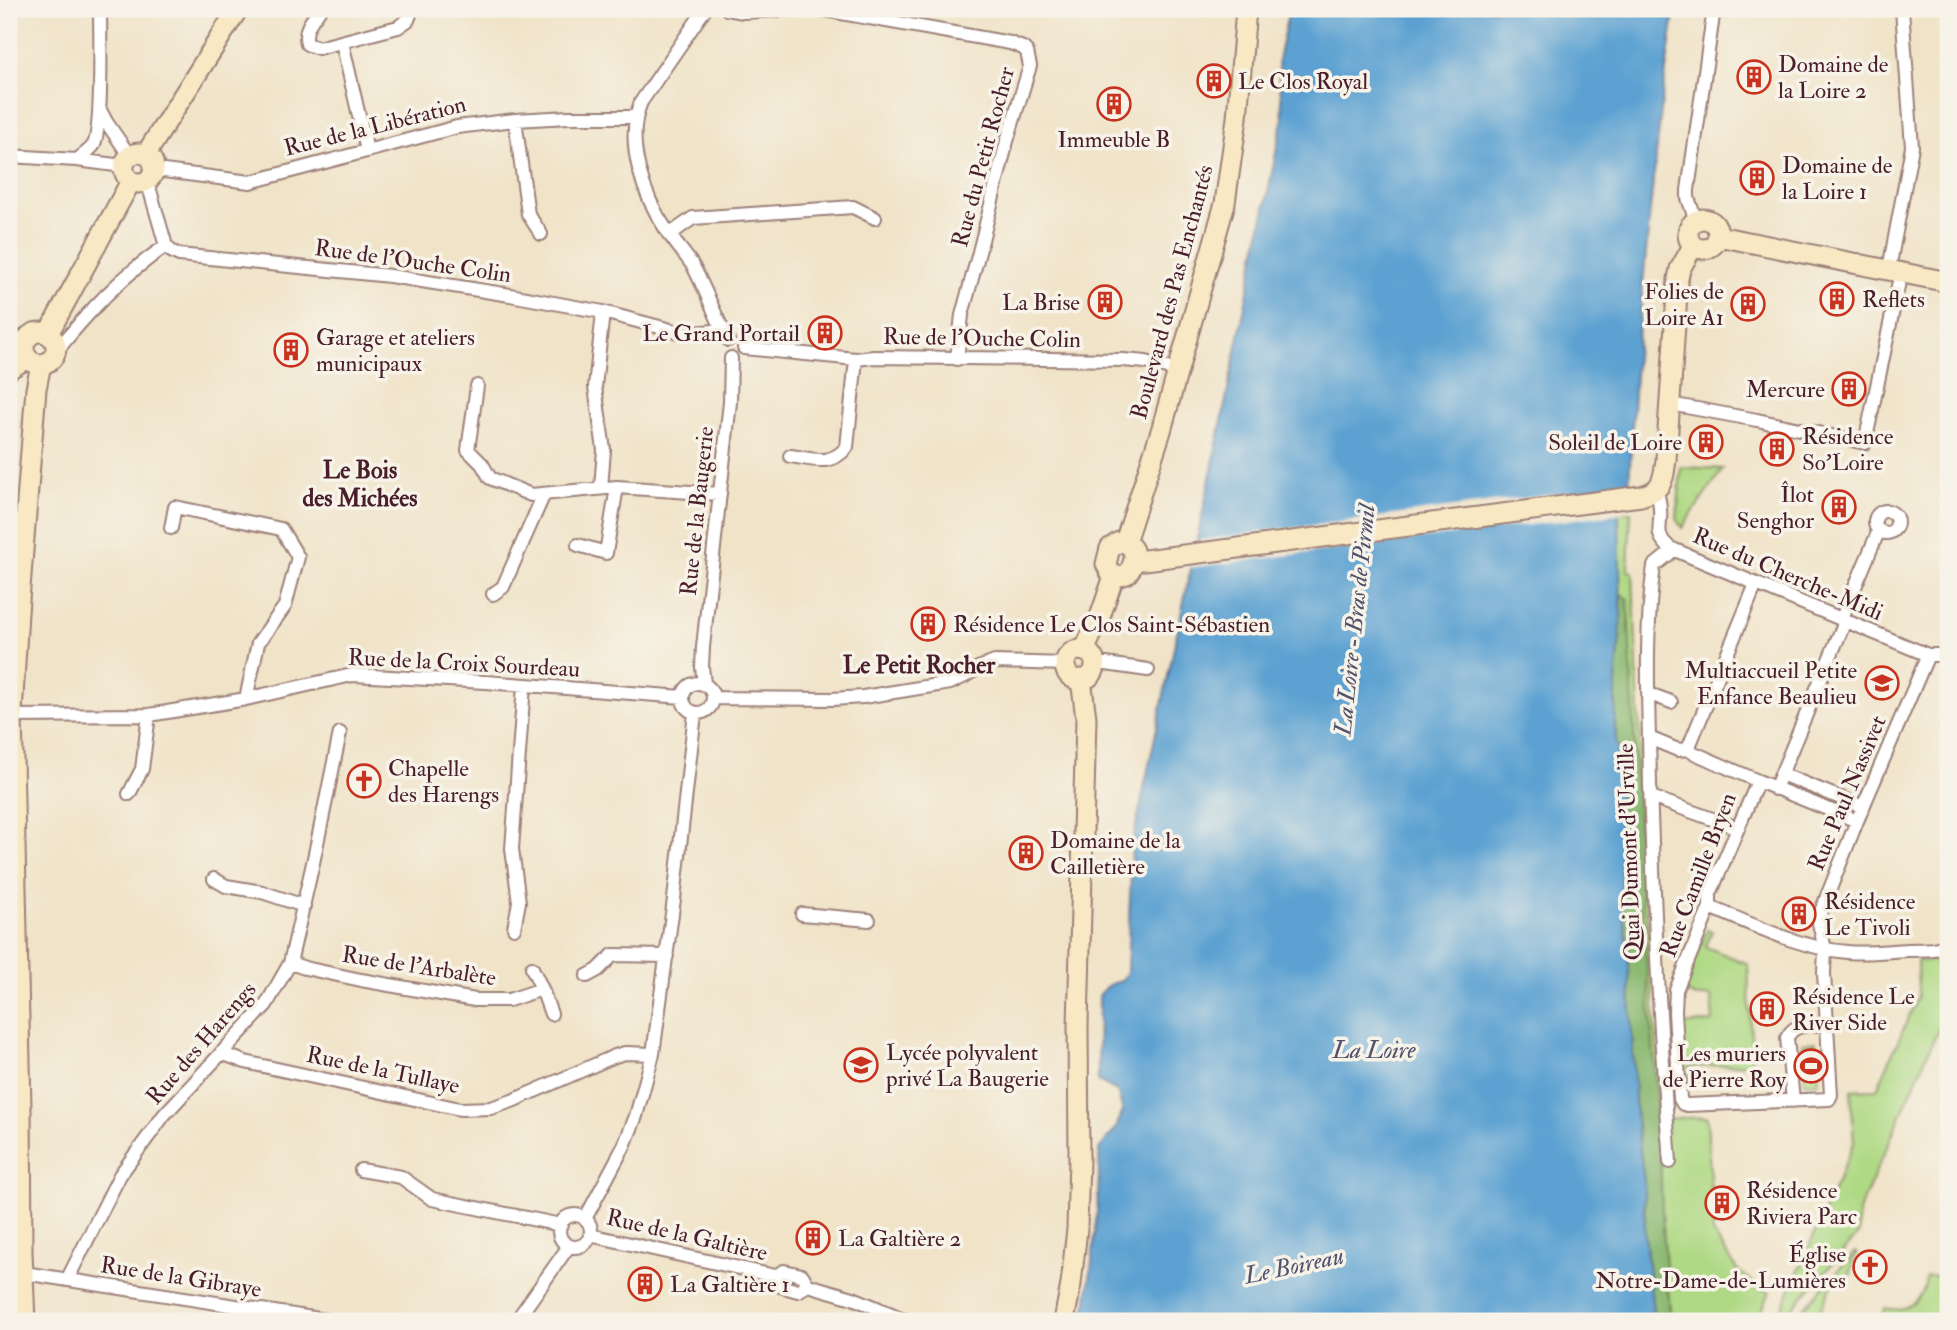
<svg xmlns="http://www.w3.org/2000/svg" width="1957" height="1330" viewBox="0 0 1957 1330" font-family="'IM FELL Double Pica',serif">
	<style>
		.green { fill: #afd984; stroke: #7c7c58; stroke-width: 2 }
		.forest { fill: #8bb972; stroke: #6a6c4e; stroke-width: 2 }
		.water { fill: #5ba1d1; stroke: #52607e; stroke-width: 2 }
		.pier { fill: #f0e3c8 }
		.lines { fill: none; stroke-linecap: round; stroke-linejoin: round }
		.street-casing { stroke: #9d817a; stroke-width: 16 }
		.secondary-casing { stroke: #9d817a; stroke-width: 23 }
		.street { stroke: #fff; stroke-width: 12 }
		.secondary { stroke: #f8e8c3; stroke-width: 19 }
		.labels { text-anchor: middle; dominant-baseline: central; stroke-width: 7; stroke-linejoin: round; paint-order: stroke }
		.poi-label { font-size: 23px; fill: #4a1f2b; stroke: #f7f3e8; text-anchor: start }
		.street-label { font-size: 23px; fill: #4a1f2b; stroke: #f7f3e8 }
		.neighbourhood-label { font-size: 24px; font-weight: bold; fill: #4a1f2b; stroke: #f7f3e8 }
		.water-label { font-size: 24px; font-style: italic; fill: #51536d; stroke: #f7f3e8 }
	</style>
	<rect width="100%" height="100%" fill="#f7f3e8"/>
	<filter id="ink" filterUnits="userSpaceOnUse"><feTurbulence type="fractalNoise" baseFrequency=".0143" numOctaves="2"/><feDisplacementMap in="SourceGraphic" scale="14" xChannelSelector="R" yChannelSelector="G"/><feConvolveMatrix kernelMatrix="1 2 1 2 8 2 1 2 1" color-interpolation-filters="sRGB"/></filter>
	<filter id="wash" filterUnits="userSpaceOnUse"><feTurbulence type="fractalNoise" baseFrequency=".00686" numOctaves="4" result="noise"/><feDisplacementMap in="SourceGraphic" scale="28" xChannelSelector="R" yChannelSelector="G"/><feGaussianBlur stdDeviation="1.57" result="paint"/><feColorMatrix in="noise" values="0 0 0 0 0 0 0 0 0 0 0 0 0 0 0 0 0 1.4 0 .05"/><feComposite in="paint" operator="in"/></filter>
	<g filter="url(#wash)">
		<rect width="100%" height="100%" fill="#f0e3c8"/>
		<path class="green" d="M1681,467L1723,469L1682,528L1677,520Z
			M1631,512L1628,571L1633,572L1647,914L1663,1119L1707,1117L1713,1233L1736,1269L1761,1289L1770,1292L1757,1321H1654L1621,622L1619,513Z
			M1707,930L1712,931L1706,947L1748,964L1752,1064L1689,1067V1087H1683L1680,1025L1713,1022L1711,996L1697,997L1682,992Z
			M1948,960V1007L1858,1213L1859,1234L1785,1316L1780,1313L1854,1143L1851,1090L1877,1089L1918,996L1917,961Z
			M1816,1042L1819,1082L1805,1083L1802,1043Z
			M1855,1252L1857,1254L1852,1262V1269L1850,1271L1852,1274L1833,1282L1816,1321H1792Z
			M1948,1275C1948,1298 1948,1305 1932,1321H1879L1885,1308C1907,1313 1925,1301 1926,1277Z"/>
		<path class="forest" d="M1621,594L1628,599L1642,900L1661,1152C1660,1209 1666,1265 1671,1321H1654L1645,1236L1644,1181L1636,1119L1628,948L1623,911L1621,875L1618,760L1615,727L1616,682L1621,622Z"/>
		<path class="water" d="M1289,9H1675L1663,92L1651,201L1636,357L1629,484L1619,513L1621,622L1616,682L1615,727L1618,760L1623,911L1628,948L1636,1119L1644,1181L1645,1236L1654,1321H1084C1092,1264 1100,1207 1099,1149L1115,1130L1123,1111L1117,1091L1098,1081L1099,996C1104,986 1110,984 1121,981L1127,972L1132,845L1213,464L1283,118L1278,60Z"/>
		<path class="pier" d="M1632,484L1623,513L1187,568L1193,541Z"/>
	</g>
	<g filter="url(#ink)">
		<g class="lines">
			<defs>
				<path id="street" d="M320,9C312,20 303,29 307,44L318,48L398,27L408,20L412,9
					M705,9L641,102C624,143 644,197 667,231C675,243 685,254 693,266C706,290 715,316 728,340
					M727,9L744,12L793,9
					M819,9L1010,43L1023,48L1027,52L1030,66L1007,141L978,256L962,315L957,359
					M342,42L367,151
					M100,110L107,123L129,155
					M515,120L528,214L541,234
					M9,156L77,160L123,166
					M77,160C82,156 89,151 93,146C103,131 100,32 100,9
					M153,171H164L250,182L457,127L515,120L569,117H636
					M147,180L166,246L171,251L179,255L390,276L510,295L603,312L686,334L722,330
					M1696,221L1688,198V190L1714,9
					M669,235L693,218L853,207L875,218
					M1889,269L1912,147L1902,9
					M744,348L856,359L874,357L1123,360L1146,362L1177,371
					M55,353C88,312 122,275 166,246
					M477,386L468,450L482,464L490,478L531,495L617,487L720,494
					M1670,404L1757,420L1865,443L1901,272
					M790,456C814,459 830,467 847,447L856,359
					M601,488L604,450L595,387L603,312
					M1657,491C1658,497 1660,503 1660,509C1662,526 1653,534 1670,548L1923,653L1928,655H1948
					M1875 522a11 11 0 1 1 22 0a11 11 0 1 1-22 0Z
					M171,528L175,507L281,529L298,557L285,606L258,643L246,699
					M578,545L606,553L617,487
					M493,594L503,587L544,494
					M1094,664H1106L1148,670
					M683 698a15 15 0 1 1 30 0a15 15 0 1 1-30 0Z
					M704,683L702,667L703,647L730,402L731,358
					M1648,697L1655,696L1671,702
					M713,698L832,699L863,697L950,683L965,676L978,668L995,662L1065,664
					M9,716L149,715L246,699L352,675L486,682L683,697
					M1649,738L1678,750L1688,749L1692,752L1758,781L1857,821
					M1688,749L1756,584
					M1781,774L1863,807
					M1758,781L1710,894V907L1676,990L1675,1012L1680,1099L1683,1104L1687,1105L1829,1099L1831,1095L1824,973L1825,949L1818,919L1857,821L1928,655
					M1775,789L1843,626L1844,613L1879,530
					M129,794L142,769L149,715
					M1651,797L1732,826
					M214,879L226,886L262,892L304,906
					M1710,907C1754,925 1799,948 1847,952C1867,954 1887,951 1907,950C1920,949 1937,952 1948,943
					M802,914L869,920
					M514,928L519,902L512,849L524,685
					M290,963L305,968L361,980L475,1000H509L542,989L551,1014
					M532,968L542,989
					M587,976L598,970L613,955L667,956
					M221,1053L245,1062L460,1109L491,1108L512,1101L615,1056L625,1053L653,1054
					M1793,1101L1787,1038C1794,1022 1811,1026 1827,1024
					M1670,1162C1660,1036 1654,910 1650,784C1649,713 1644,636 1654,566L1669,554L1673,549
					M361,1170L401,1177L432,1199L561,1225
					M559 1231a16 16 0 1 1 32 0a16 16 0 1 1-32 0Z
					M585,1219L624,1146L636,1116L653,1054L674,899L695,713
					M590,1235L775,1276L784,1271L802,1275L808,1285
					M9,1266L24,1273L332,1321
					M775,1276L780,1286L798,1291L808,1285L853,1298L908,1321
					M67,1280L120,1175L164,1115L266,1005L290,963L313,863L340,733
					M516,1321L569,1246"/>
				<path id="secondary" d="M124 168a15 15 0 1 1 30 0a15 15 0 1 1-30 0Z
					M146,154L238,9
					M1688 234a15 15 0 1 1 30 0a15 15 0 1 1-30 0Z
					M1718,236L1948,282
					M24 348a16 16 0 1 1 32 0a16 16 0 1 1-32 0Z
					M48,334L131,181
					M9,369L28,358
					M1119,542C1138,543 1137,562 1127,574L1117,577L1111,574L1106,564L1110,548Z
					M1125,542L1161,431L1225,203L1237,118L1246,9
					M1134,560H1145L1641,496C1663,490 1663,481 1666,460L1678,279L1680,269L1693,246
					M1065 665a15 15 0 1 1 30 0a15 15 0 1 1-30 0Z
					M1084,651L1101,614L1114,576
					M25,1321L22,1252L21,1107L12,714L18,613L36,389L41,364
					M1064,1321L1071,1284L1077,1229L1079,1159L1078,1026L1086,718L1081,679"/>
			</defs>
			<use href="#street" class="street-casing"/>
			<use href="#secondary" class="secondary-casing"/>
			<use href="#street" class="street"/>
			<use href="#secondary" class="secondary"/>
		</g>
	</g>
	<defs>
		<symbol id="building-ring" viewBox="-11 -11 22 22"><circle r="9.5" fill="#f7f3e8" stroke="#c8321e" stroke-width="1.5"/><path d="M-4-6H4V6H1V3H-1V6H-4ZM-2.5-4.3h1.7v1.8h-1.7ZM.8-4.3h1.7v1.8H.8ZM-2.5-1h1.7V.8h-1.7ZM.8-1h1.7V.8H.8Z" fill="#c8321e"/></symbol>
		<symbol id="school-ring" viewBox="-11 -11 22 22"><circle r="9.5" fill="#f7f3e8" stroke="#c8321e" stroke-width="1.5"/><path d="M0-5L7-2L0 1L-7-2ZM-4 1L0 2.5L4 1V4Q0 6-4 4Z" fill="#c8321e"/></symbol>
		<symbol id="church-ring" viewBox="-11 -11 22 22"><circle r="9.5" fill="#f7f3e8" stroke="#c8321e" stroke-width="1.5"/><path d="M-1.2-6h2.4v3.5h3.3v2.4h-3.3V6h-2.4V-.1h-3.3v-2.4h3.3Z" fill="#c8321e"/></symbol>
		<symbol id="stadium-ring" viewBox="-11 -11 22 22"><circle r="9.5" fill="#f7f3e8" stroke="#c8321e" stroke-width="1.5"/><path d="M0-5a6.5 5 0 1 0 0 10a6.5 5 0 1 0 0-10ZM-3.5-1.8h7v3.6h-7Z" fill="#c8321e"/></symbol>
	</defs>
	<g fill-rule="evenodd">
		<use href="#building-ring" x="1735" y="58" width="38" height="38"/>
		<use href="#building-ring" x="1195" y="62" width="38" height="38"/>
		<use href="#building-ring" x="1095" y="85" width="38" height="38"/>
		<use href="#building-ring" x="1738" y="159" width="38" height="38"/>
		<use href="#building-ring" x="1818" y="280" width="38" height="38"/>
		<use href="#building-ring" x="1086" y="283" width="38" height="38"/>
		<use href="#building-ring" x="1729" y="285" width="38" height="38"/>
		<use href="#building-ring" x="806" y="314" width="38" height="38"/>
		<use href="#building-ring" x="272" y="331" width="38" height="38"/>
		<use href="#building-ring" x="1830" y="370" width="38" height="38"/>
		<use href="#building-ring" x="1687" y="423" width="38" height="38"/>
		<use href="#building-ring" x="1758" y="430" width="38" height="38"/>
		<use href="#building-ring" x="1820" y="488" width="38" height="38"/>
		<use href="#building-ring" x="909" y="605" width="38" height="38"/>
		<use href="#school-ring" x="1863" y="664" width="38" height="38"/>
		<use href="#church-ring" x="345" y="762" width="38" height="38"/>
		<use href="#building-ring" x="1007" y="834" width="38" height="38"/>
		<use href="#building-ring" x="1780" y="895" width="38" height="38"/>
		<use href="#building-ring" x="1748" y="990" width="38" height="38"/>
		<use href="#school-ring" x="842" y="1046" width="38" height="38"/>
		<use href="#stadium-ring" x="1792" y="1047" width="38" height="38"/>
		<use href="#building-ring" x="1703" y="1184" width="38" height="38"/>
		<use href="#building-ring" x="794" y="1219" width="38" height="38"/>
		<use href="#church-ring" x="1851" y="1248" width="38" height="38"/>
		<use href="#building-ring" x="626" y="1265" width="38" height="38"/>
	</g>
	<g class="labels">
		<g class="poi-label">
			<text x="1778" y="64">Domaine de<tspan x="1778" dy="26">la Loire 2</tspan></text>
			<text x="1238" y="81">Le Clos Royal</text>
			<text x="1114" y="139" text-anchor="middle">Immeuble B</text>
			<text x="1782" y="165">Domaine de<tspan x="1782" dy="26">la Loire 1</tspan></text>
			<text x="1724" y="291" text-anchor="end">Folies de<tspan x="1724" dy="26">Loire A1</tspan></text>
			<text x="1862" y="299">Reflets</text>
			<text x="1080" y="302" text-anchor="end">La Brise</text>
			<text x="800" y="333" text-anchor="end">Le Grand Portail</text>
			<text x="316" y="337">Garage et ateliers<tspan x="316" dy="26">municipaux</tspan></text>
			<text x="1825" y="389" text-anchor="end">Mercure</text>
			<text x="1802" y="436">Résidence<tspan x="1802" dy="26">So'Loire</tspan></text>
			<text x="1682" y="442" text-anchor="end">Soleil de Loire</text>
			<text x="1814" y="494" text-anchor="end">Îlot<tspan x="1814" dy="26">Senghor</tspan></text>
			<text x="953" y="624">Résidence Le Clos Saint-Sébastien</text>
			<text x="1857" y="670" text-anchor="end">Multiaccueil Petite<tspan x="1857" dy="26">Enfance Beaulieu</tspan></text>
			<text x="388" y="768">Chapelle<tspan x="388" dy="26">des Harengs</tspan></text>
			<text x="1050" y="840">Domaine de la<tspan x="1050" dy="26">Cailletière</tspan></text>
			<text x="1824" y="901">Résidence<tspan x="1824" dy="26">Le Tivoli</tspan></text>
			<text x="1792" y="996">Résidence Le<tspan x="1792" dy="26">River Side</tspan></text>
			<text x="886" y="1052">Lycée polyvalent<tspan x="886" dy="26">privé La Baugerie</tspan></text>
			<text x="1786" y="1053" text-anchor="end">Les muriers<tspan x="1786" dy="26">de Pierre Roy</tspan></text>
			<text x="1746" y="1190">Résidence<tspan x="1746" dy="26">Riviera Parc</tspan></text>
			<text x="838" y="1238">La Galtière 2</text>
			<text x="1846" y="1254" text-anchor="end">Église<tspan x="1846" dy="26">Notre-Dame-de-Lumières</tspan></text>
			<text x="670" y="1284">La Galtière 1</text>
		</g>
		<g class="street-label">
			<text transform="translate(375 126) rotate(-14)">Rue de la Libération</text>
			<text transform="translate(983 157) rotate(-75)">Rue du Petit Rocher</text>
			<text transform="translate(413 261) rotate(8)">Rue de l'Ouche Colin</text>
			<text transform="translate(1172 292) rotate(-75)">Boulevard des Pas Enchantés</text>
			<text transform="translate(982 338) rotate(1)">Rue de l'Ouche Colin</text>
			<text transform="translate(697 511) rotate(-84)">Rue de la Baugerie</text>
			<text transform="translate(1788 574) rotate(23)">Rue du Cherche-Midi</text>
			<text transform="translate(464 663) rotate(3)">Rue de la Croix Sourdeau</text>
			<text transform="translate(1847 793) rotate(-67)">Rue Paul Nassivet</text>
			<text transform="translate(1629 852) rotate(-92)">Quai Dumont d'Urville</text>
			<text transform="translate(1698 875) rotate(-69)">Rue Camille Bryen</text>
			<text transform="translate(419 966) rotate(9)">Rue de l'Arbalète</text>
			<text transform="translate(201 1043) rotate(-49)">Rue des Harengs</text>
			<text transform="translate(383 1070) rotate(12)">Rue de la Tullaye</text>
			<text transform="translate(687 1235) rotate(13)">Rue de la Galtière</text>
			<text transform="translate(181 1277) rotate(9)">Rue de la Gibraye</text>
		</g>
		<g class="neighbourhood-label">
			<text x="360" y="470">Le Bois<tspan x="360" dy="28">des Michées</tspan></text>
			<text x="919" y="665">Le Petit Rocher</text>
		</g>
		<g class="water-label">
			<text transform="translate(1355 620) rotate(-84)">La Loire - Bras de Pirmil</text>
			<text x="1374" y="1050">La Loire</text>
			<text transform="translate(1294 1266) rotate(-12)">Le Boireau</text>
		</g>
	</g>
	<rect width="1957" height="1330" fill="none" stroke="#f7f3e8" stroke-width="35"/>
</svg>
